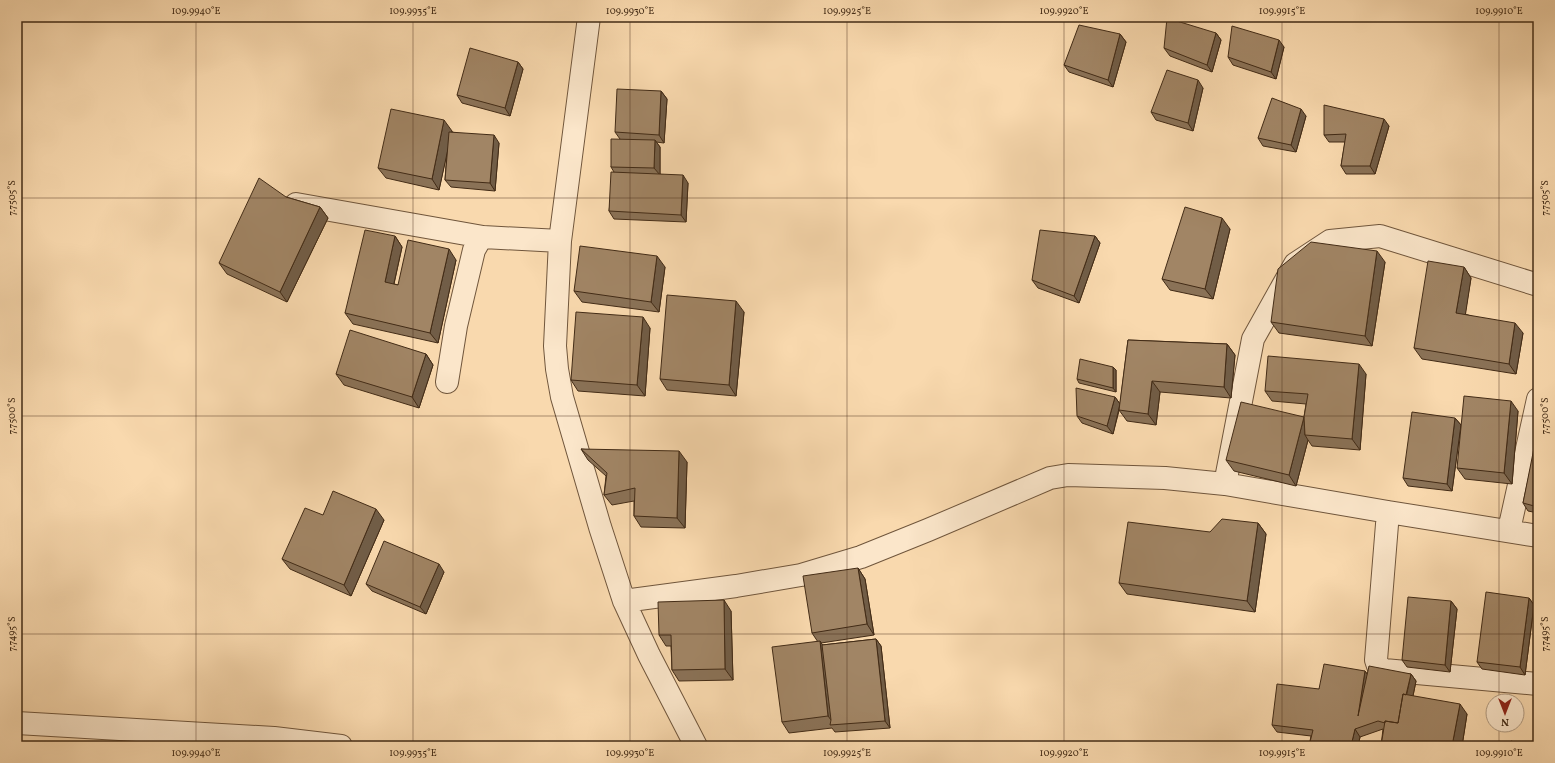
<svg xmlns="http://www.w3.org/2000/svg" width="1555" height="763" viewBox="0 0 1555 763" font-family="Vollkorn,serif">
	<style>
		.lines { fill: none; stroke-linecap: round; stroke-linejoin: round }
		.street-casing { stroke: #70563c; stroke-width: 24 }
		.street { stroke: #fbe6ca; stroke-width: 22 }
		.wall { fill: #8a7257; stroke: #422b16 }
		.shaded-wall { fill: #715d47; stroke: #422b16 }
		.building { fill: #a18565; stroke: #422b16 }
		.ticks { fill: none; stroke: #422b16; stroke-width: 1; stroke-opacity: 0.45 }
		.neatline { fill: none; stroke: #422b16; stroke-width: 1.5 }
		.ticks-label { font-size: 10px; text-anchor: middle; fill: #422b16 }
	</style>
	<rect width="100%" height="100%" fill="#f9d9ae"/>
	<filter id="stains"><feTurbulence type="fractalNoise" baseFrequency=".005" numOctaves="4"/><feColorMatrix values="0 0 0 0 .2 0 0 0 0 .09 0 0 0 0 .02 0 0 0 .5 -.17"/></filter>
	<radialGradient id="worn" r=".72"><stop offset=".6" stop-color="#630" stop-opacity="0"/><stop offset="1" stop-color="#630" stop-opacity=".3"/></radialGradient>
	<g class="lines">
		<defs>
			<path id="street" d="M589,17L560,241L555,346L557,369L562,397L600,527L624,601L649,655L696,746
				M296,204L483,237
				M447,382L456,326L474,250L478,243L483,237L560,241
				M1225,484L1253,339L1295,264L1330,241L1380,236L1538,285
				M1388,512L1376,660L1378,666L1384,670L1538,684
				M1509,530L1538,399
				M624,601L736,586L801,575L861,557L928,530L1050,478L1068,475L1165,478L1225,484L1388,512L1538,536
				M17,723L274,738L341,746"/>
		</defs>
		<use href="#street" class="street-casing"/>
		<use href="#street" class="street"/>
	</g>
	<path class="wall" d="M1216,33L1221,40L1212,72L1170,56L1164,48Z
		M1120,34L1126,42L1113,87L1069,72L1064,65Z
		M1284,47L1276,79L1233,65L1228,57Z
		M518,62L523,69L510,116L462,103L457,95Z
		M1203,88L1193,131L1156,120L1151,112Z
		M661,91L667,99L664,143L656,142L660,147V174L688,183L686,222L614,219L609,211L614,172L611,167L620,139L615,132Z
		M1306,116L1296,152L1263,146L1258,138Z
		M1389,126L1375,174H1346L1341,166L1345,142H1329L1324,135Z
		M452,131V132L499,143L495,191L451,187L445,180L447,152L439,190L386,178L378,168Z
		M286,197L320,207L328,218L287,302L227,274L219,263Z
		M1230,229L1213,299L1170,290L1162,279Z
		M395,236L402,247L394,284L398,285L456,260L438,343L353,324L345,313Z
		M1095,236L1100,243L1079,303L1038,288L1032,280Z
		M1385,262L1372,346L1279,333L1271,322Z
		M665,267L659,312L582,302L574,291Z
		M1464,267L1471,278L1465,314L1523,333L1516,374L1422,359L1414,348Z
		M744,312L736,396L667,390L660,379Z
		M650,328L645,396L578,391L571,380Z
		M1128,340L1227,344L1235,355L1231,398L1160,392L1156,425L1127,421L1119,410L1120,407L1113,434L1082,423L1077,416L1115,397L1120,404Z
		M426,354L433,365L419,408L344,385L336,374Z
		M1116,370V392L1079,383L1077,379Z
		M1366,374L1360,450L1312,446L1308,440L1296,486L1234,471L1226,460L1304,417L1306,404L1272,401L1265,391Z
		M1518,411L1512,484L1465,479L1457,468Z
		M1455,418L1461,425L1452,491L1408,486L1403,478Z
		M1538,434V513L1528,511L1523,503Z
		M581,449L687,462L685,528L641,527L634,516V501L612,505L604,495L606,476L588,460Z
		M323,515L384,520L351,596L290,569L282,559Z
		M1258,523L1266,534L1255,612L1127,594L1119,583Z
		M858,568L865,579L874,635L821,643L822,645L876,639L881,646L890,728L835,732L832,728L789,733L782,722L818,642L812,633Z
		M444,572L426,614L372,591L366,584Z
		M1529,598L1534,605L1525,675L1482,669L1477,662Z
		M1451,601L1457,609L1450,672L1407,667L1402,660Z
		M731,611L733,680L679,681L672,670L671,646H666L659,635Z
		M1365,671L1367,674H1411L1416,681L1413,696L1467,714L1462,746H1381L1383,729L1360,737L1358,746H1309L1311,736L1277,732L1272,725L1319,689Z"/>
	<path class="shaded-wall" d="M1216,33L1221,40L1212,72L1207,65Z
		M1120,34L1126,42L1113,87L1108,80Z
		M1279,40L1284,47L1276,79L1271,72Z
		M518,62L523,69L510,116L505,108Z
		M1198,80L1203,88L1193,131L1188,123Z
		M661,91L667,99L664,143L659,135Z
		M1301,109L1306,116L1296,152L1291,145Z
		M1384,119L1389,126L1375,174L1370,166Z
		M444,120L452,131L439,190L432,179Z
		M494,135L499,143L495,191L490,183Z
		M655,140L660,147V175L654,168Z
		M683,175L688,183L686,222L681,215Z
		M320,207L328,218L287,302L280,292Z
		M1222,218L1230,229L1213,299L1205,289Z
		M395,236L402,247L392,292L385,282Z
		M1095,236L1100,243L1079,303L1074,296Z
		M449,249L456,260L438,343L430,333Z
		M1377,251L1385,262L1372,346L1365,336Z
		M657,256L665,267L659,312L651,302Z
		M1464,267L1471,278L1464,324L1456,313Z
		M736,301L744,312L736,396L729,385Z
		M643,317L650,328L645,396L637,385Z
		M1515,323L1523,333L1516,374L1509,364Z
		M1227,344L1235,355L1231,398L1224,387Z
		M426,354L433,365L419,408L412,397Z
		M1359,364L1366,374L1360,450L1352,439Z
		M1113,367L1116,370V392L1113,388Z
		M1152,381L1160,392L1156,425L1148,414Z
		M1115,397L1120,404L1113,434L1107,426Z
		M1511,401L1518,411L1512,484L1504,473Z
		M1304,417L1305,435L1308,440L1296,486L1289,475Z
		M1455,418L1461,425L1452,491L1447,484Z
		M679,451L687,462L685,528L677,518Z
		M376,509L384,520L351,596L344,585Z
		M1258,523L1266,534L1255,612L1247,601Z
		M439,564L444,572L426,614L420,607Z
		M858,568L865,579L874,635L867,624Z
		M1529,598L1534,605L1525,675L1520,667Z
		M724,600L731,611L733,680L725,669Z
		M1451,601L1457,609L1450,672L1445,665Z
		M876,639L881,646L890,728L885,721Z
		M820,641L827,652L834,724L828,716Z
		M1365,671L1370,678L1358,716Z
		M1411,674L1416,681L1405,734L1400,726Z
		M1460,704L1467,714L1462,746H1452Z
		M1355,729L1360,737L1358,746H1351Z"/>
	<path class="building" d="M1167,18L1216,33L1207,65L1164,48Z
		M1079,25L1120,34L1108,80L1064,65Z
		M1232,26L1279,40L1271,72L1228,57Z
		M470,48L518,62L505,108L457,95Z
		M1167,70L1198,80L1188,123L1151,112Z
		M617,89L661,91L659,135L615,132Z
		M1272,98L1301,109L1291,145L1258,138Z
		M1324,105L1384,119L1370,166H1341L1346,134L1324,135Z
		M391,109L444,120L432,179L378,168Z
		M449,132L494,135L490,183L445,180Z
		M611,139L655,140L654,168L611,167Z
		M611,172L683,175L681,215L609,211Z
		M259,178L286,197L320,207L280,292L219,263Z
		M1185,207L1222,218L1205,289L1162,279Z
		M365,230L395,236L385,282L398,285L408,240L449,249L430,333L345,313Z
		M1040,230L1095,236L1074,296L1032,280Z
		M1311,242L1377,251L1365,336L1271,322L1278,269Z
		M580,246L657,256L651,302L574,291Z
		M1428,261L1464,267L1456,313L1515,323L1509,364L1414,348Z
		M667,295L736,301L729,385L660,379Z
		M576,312L643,317L637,385L571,380Z
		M350,330L426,354L412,397L336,374Z
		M1128,340L1227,344L1224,387L1152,381L1148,414L1119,410Z
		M1268,356L1359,364L1352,439L1305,435L1304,417L1289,475L1226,460L1241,402L1304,417L1308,394L1265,391Z
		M1080,359L1113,367V388L1077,379Z
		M1076,388L1115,397L1107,426L1077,416Z
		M1464,396L1511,401L1504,473L1457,468Z
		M1538,402V410H1537Z
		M1412,412L1455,418L1447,484L1403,478Z
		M1537,433L1538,434V507L1523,503Z
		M581,449L679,451L677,518L634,516L635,488L604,495L607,473Z
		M333,491L376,509L344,585L282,559L305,508L323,515Z
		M1222,519L1258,523L1247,601L1119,583L1128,522L1210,532Z
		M384,541L439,564L420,607L366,584Z
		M858,568L867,624L812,633L803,576Z
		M1486,592L1529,598L1520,667L1477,662Z
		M1408,597L1451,601L1445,665L1402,660Z
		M724,600L725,669L672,670L671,635H659L658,602Z
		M876,639L885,721L830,725L831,720L822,645Z
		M820,641L828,716L782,722L772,647Z
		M1324,664L1365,671L1358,716L1369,666L1411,674L1406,695L1403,694L1398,723L1385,721V723L1378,721L1355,729L1351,746H1309L1313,730L1272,725L1277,684L1319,689Z
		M1403,694L1460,704L1452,746H1381L1385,721L1398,723Z
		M1511,741L1528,746H1510Z"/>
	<path class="ticks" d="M196,17V746M413,17V746M630,17V746M847,17V746M1064,17V746M1282,17V746M1499,17V701M17,198H1538M17,416H1538M17,634H1538M1499,725V746"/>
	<rect width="1555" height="763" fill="none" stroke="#f9d9ae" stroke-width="44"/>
	<g transform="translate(1505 713) rotate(180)"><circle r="19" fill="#fbe6ca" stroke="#b19b82"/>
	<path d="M0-3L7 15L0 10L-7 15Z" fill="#8f2418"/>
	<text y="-6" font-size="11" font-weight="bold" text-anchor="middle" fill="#422b16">N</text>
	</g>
	<rect x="22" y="22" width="1511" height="719" class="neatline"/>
	<g class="ticks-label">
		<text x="196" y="14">109.9940°E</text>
		<text x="413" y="14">109.9935°E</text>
		<text x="630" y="14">109.9930°E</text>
		<text x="847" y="14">109.9925°E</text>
		<text x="1064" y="14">109.9920°E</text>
		<text x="1282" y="14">109.9915°E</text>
		<text x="1499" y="14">109.9910°E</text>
		<text transform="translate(1544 198) rotate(-90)" y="4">7.7505°S</text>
		<text transform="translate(11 198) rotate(-90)" y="4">7.7505°S</text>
		<text transform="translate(1544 416) rotate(-90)" y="4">7.7500°S</text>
		<text transform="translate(11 416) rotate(-90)" y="4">7.7500°S</text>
		<text transform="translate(1544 634) rotate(-90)" y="4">7.7495°S</text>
		<text transform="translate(11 634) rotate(-90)" y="4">7.7495°S</text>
		<text x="196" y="756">109.9940°E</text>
		<text x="413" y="756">109.9935°E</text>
		<text x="630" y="756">109.9930°E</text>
		<text x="847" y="756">109.9925°E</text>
		<text x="1064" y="756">109.9920°E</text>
		<text x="1282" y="756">109.9915°E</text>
		<text x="1499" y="756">109.9910°E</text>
	</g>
	<rect width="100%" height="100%" filter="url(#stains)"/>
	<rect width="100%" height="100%" fill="url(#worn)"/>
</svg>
